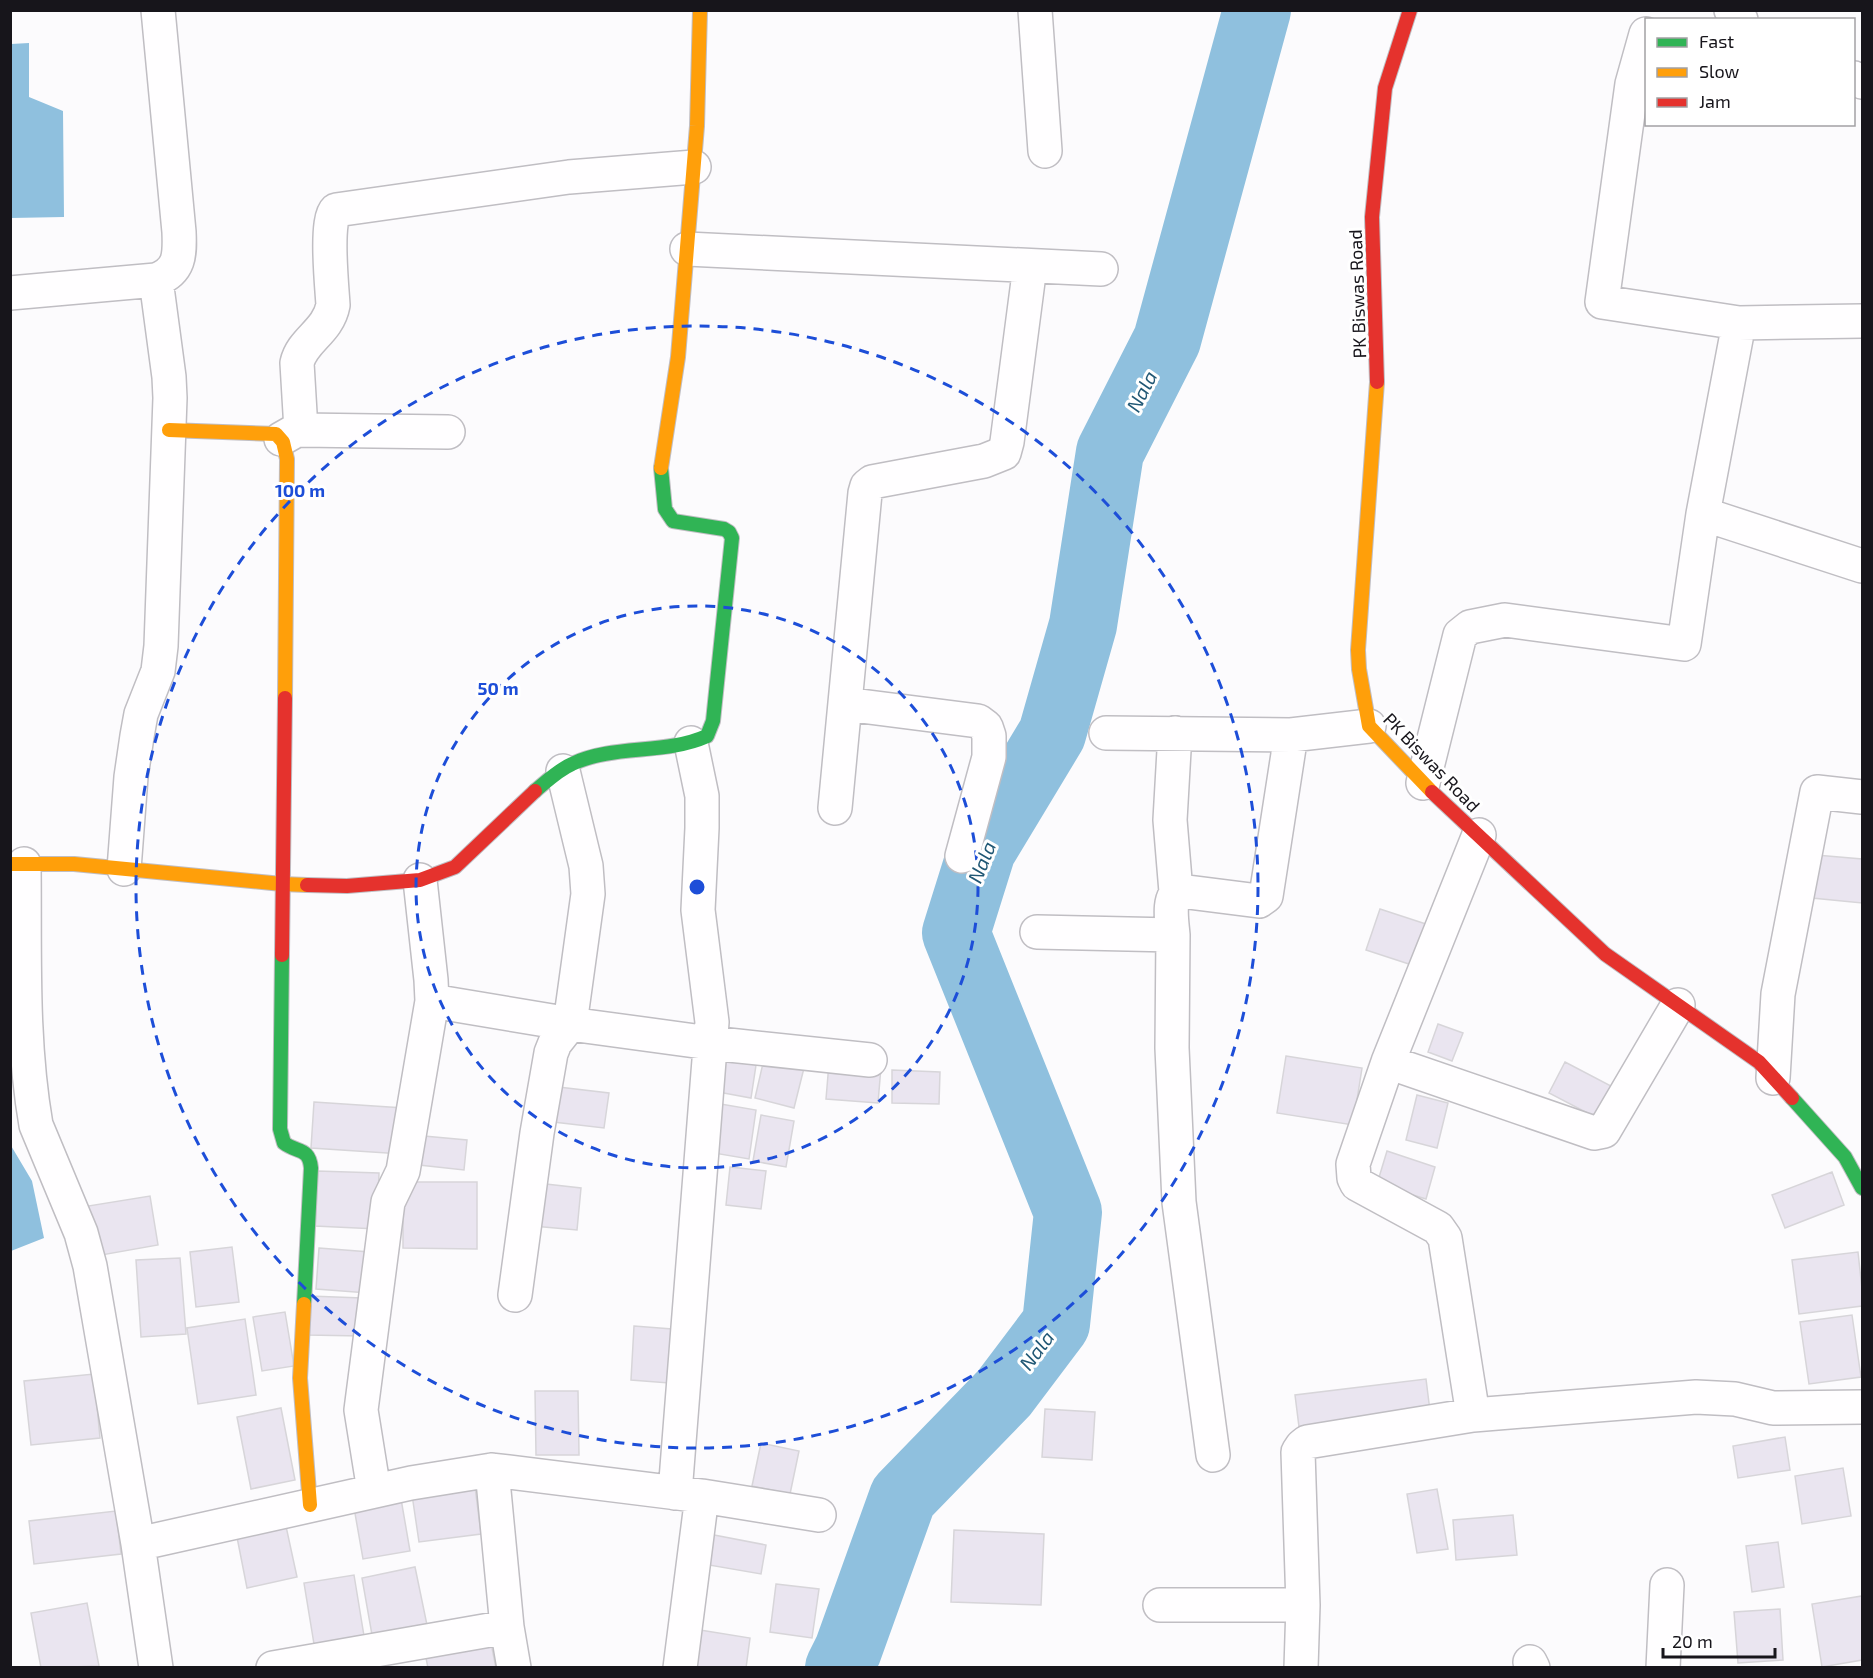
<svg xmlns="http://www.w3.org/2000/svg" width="1873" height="1678" viewBox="0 0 1873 1678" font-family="'Exo 2',sans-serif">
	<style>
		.water { fill: #8fc0de }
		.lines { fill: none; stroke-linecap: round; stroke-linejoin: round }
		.river { stroke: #8fc0de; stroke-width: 68 }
		.building { fill: #eae5f0; stroke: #d7d5d9; stroke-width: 1.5 }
		.street-casing { stroke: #c0bec3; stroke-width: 36 }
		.fast-casing { stroke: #c0bec3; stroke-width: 16 }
		.slow-casing { stroke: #c0bec3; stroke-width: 16 }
		.jam-casing { stroke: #c0bec3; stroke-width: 16 }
		.street { stroke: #fffeff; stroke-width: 33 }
		.fast { stroke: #30b455; stroke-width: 14 }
		.slow { stroke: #ff9f0a; stroke-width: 14 }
		.jam { stroke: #e5322d; stroke-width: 14 }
		.ring { fill: none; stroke: #1d4ed8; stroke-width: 3; stroke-dasharray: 10 8 }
		.labels { text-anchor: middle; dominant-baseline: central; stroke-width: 6; stroke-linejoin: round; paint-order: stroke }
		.street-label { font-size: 18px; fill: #17151b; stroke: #fff }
		.water-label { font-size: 20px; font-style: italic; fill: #215875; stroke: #fff }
		.centre { fill: #1d4ed8; stroke: #fff; stroke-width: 3 }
		.ring-label { font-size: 18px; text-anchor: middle; font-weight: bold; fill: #1d4ed8; stroke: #fff; stroke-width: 6; stroke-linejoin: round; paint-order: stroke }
	</style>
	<rect width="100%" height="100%" fill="#fcfbfd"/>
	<path class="water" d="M29,43V97L63,111L64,217L11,218V44Z
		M10,1144L32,1181L44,1238L11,1251Z"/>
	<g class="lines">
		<path class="river" d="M839,1668L848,1650L903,1497L1004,1393L1056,1324L1068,1212L956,933L982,850L1052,734L1083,625L1110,452L1167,340L1257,10"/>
	</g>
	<path class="building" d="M1816,855L1862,859V903L1812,898Z
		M1380,909L1429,925L1415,966L1366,950Z
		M1438,1024L1463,1033L1452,1061L1428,1052Z
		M1286,1056L1362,1068L1353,1125L1277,1113Z
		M712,1058L756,1065L751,1098L707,1090Z
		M764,1059L804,1068L794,1108L755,1098Z
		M1565,1062L1611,1086L1595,1117L1549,1093Z
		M829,1063L881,1067L878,1103L826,1099Z
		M892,1070L940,1072L939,1104L892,1103Z
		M550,1086L609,1093L604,1128L545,1121Z
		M1417,1095L1448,1103L1437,1148L1406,1140Z
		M314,1102L404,1108L402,1154L311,1148Z
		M709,1102L756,1110L749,1159L702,1151Z
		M761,1115L794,1121L786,1167L753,1161Z
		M413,1135L467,1140L464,1170L410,1164Z
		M1387,1151L1435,1167L1426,1199L1377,1184Z
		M730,1167L766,1171L761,1209L726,1205Z
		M317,1171L379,1173L377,1229L315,1226Z
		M1832,1172L1844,1205L1785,1228L1772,1195Z
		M403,1182H477V1249L403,1248Z
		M537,1183L581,1188L577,1230L533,1226Z
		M150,1196L158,1245L96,1256L88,1206Z
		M232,1247L239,1302L196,1307L190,1252Z
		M319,1248L370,1252L368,1293L316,1289Z
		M1858,1252L1862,1289V1306L1799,1314L1792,1260Z
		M180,1258L186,1334L141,1337L136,1260Z
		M309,1296L362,1298L361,1336L307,1335Z
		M285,1312L294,1366L262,1371L253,1317Z
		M1852,1315L1861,1377L1809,1384L1800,1322Z
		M245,1319L256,1395L198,1404L187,1328Z
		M634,1326L672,1329L669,1383L631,1380Z
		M94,1374L100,1438L31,1445L24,1381Z
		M1426,1379L1430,1411L1299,1427L1295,1395Z
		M535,1391H578L579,1455H536Z
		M281,1408L295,1480L251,1489L237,1417Z
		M1045,1409L1095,1412L1092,1460L1042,1457Z
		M1785,1437L1790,1470L1738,1478L1733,1446Z
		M761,1443L799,1451L790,1494L752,1486Z
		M1843,1468L1851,1516L1802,1524L1795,1476Z
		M474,1479L481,1534L419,1542L411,1488Z
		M1437,1489L1448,1549L1417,1553L1407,1494Z
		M400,1493L410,1551L363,1559L353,1502Z
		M116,1511L121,1554L34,1564L29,1521Z
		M1513,1515L1517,1555L1456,1560L1453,1520Z
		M284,1517L297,1577L247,1588L235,1527Z
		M954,1530L1044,1534L1041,1605L951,1602Z
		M709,1534L766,1545L761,1574L703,1564Z
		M1778,1542L1784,1587L1752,1592L1746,1546Z
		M415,1567L427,1625L372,1635L362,1578Z
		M354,1575L364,1636L314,1644L304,1583Z
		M776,1584L819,1589L812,1638L770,1632Z
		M1862,1596V1660L1822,1667L1812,1604Z
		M87,1603L99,1666L41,1668L31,1613Z
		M1780,1609L1783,1660L1738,1663L1734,1612Z
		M694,1629L750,1638L746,1668H689Z
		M491,1643L496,1668H428L426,1658Z"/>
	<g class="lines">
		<defs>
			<path id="street" d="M1035,10L1045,151
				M1731,10L1741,20
				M1646,34L1632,84L1602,302L1739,323
				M1854,78L1862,82
				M687,249L1101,269
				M10,293L156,280C180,271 180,255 179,232L158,10
				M301,430L297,363C302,340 328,332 333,305C332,288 325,220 336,210L569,177L694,167
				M281,439L295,431L301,430L448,432
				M1703,514L1862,566
				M845,704L978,721L986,727L989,736V757L962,856
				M1106,733L1291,735L1369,726
				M1175,733L1170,820L1176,892
				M1423,783L1460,635L1470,627L1505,620L1684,644L1703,514L1739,323L1862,321
				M835,808L865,493L867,486L872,482L984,461L1004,453L1007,442L1030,266
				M24,864C25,950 21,1039 36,1125L81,1233L90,1266L138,1544L156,1668
				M124,869L131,777L137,736L141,714L158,671L161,646L170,398L169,377L156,280
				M1037,932L1173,935C1172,922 1167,897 1180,891L1259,901L1266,896L1291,735
				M1173,935L1172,1048L1179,1202L1213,1455
				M432,1001L570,1024L710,1043L870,1060
				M1388,1062L1594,1133L1604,1131L1678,1005
				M1773,1078L1778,994L1817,792L1862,797
				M515,1295L537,1133L551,1053L555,1043L570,1024L588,894L586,866L563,771
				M1473,1415L1445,1238L1438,1228L1357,1184L1354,1178L1353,1164L1388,1062L1479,835
				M492,1470L507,1627L514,1668
				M374,1491L361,1410L388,1202L403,1171L432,1001L431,980L420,880
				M675,1493L712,1022L698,910L702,828V796L691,743
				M138,1544L411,1483L492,1470L702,1496L819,1515
				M1160,1605H1303
				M1530,1662L1533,1668
				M273,1668L507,1627
				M680,1668L702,1496
				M1301,1668L1303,1605L1298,1452L1302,1446L1307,1442L1473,1415L1696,1397L1735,1399L1773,1408L1862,1407
				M1663,1668L1667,1585"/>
			<path id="fast" d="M535,791C546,782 558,770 572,764C614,744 665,755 707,736L713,721L732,538L729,532L724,529L673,521L665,509L661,468
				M282,955L280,1129L284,1143C297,1153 309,1147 311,1168L304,1304
				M1792,1098L1845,1157L1862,1188"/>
			<path id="slow" d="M1377,382L1358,650L1359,669L1369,726L1432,792
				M169,430L276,434L283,442L287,459L285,698
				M661,468L678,357L697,126L700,10
				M10,864H74L282,884L307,885
				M304,1304L300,1378L310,1505"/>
			<path id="jam" d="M1377,382L1372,217L1385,88L1410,10
				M1432,792L1605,954L1759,1062L1792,1098
				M307,885L347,886L420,880L455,867L535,791
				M282,955L285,698"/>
		</defs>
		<use href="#street" class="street-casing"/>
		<use href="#fast" class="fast-casing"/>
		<use href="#slow" class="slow-casing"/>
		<use href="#jam" class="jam-casing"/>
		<use href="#street" class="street"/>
		<use href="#fast" class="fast"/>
		<use href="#slow" class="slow"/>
		<use href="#jam" class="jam"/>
	</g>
	<g class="ring">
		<circle cx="697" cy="887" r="281"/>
		<circle cx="697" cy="887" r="561"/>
	</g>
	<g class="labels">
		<g class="street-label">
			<text transform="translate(1357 294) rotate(-92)">PK Biswas Road</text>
			<text transform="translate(1432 762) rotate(46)">PK Biswas Road</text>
		</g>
		<g class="water-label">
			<text transform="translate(1141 391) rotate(-63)">Nala</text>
			<text transform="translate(981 862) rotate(-68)">Nala</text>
			<text transform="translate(1036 1350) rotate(-53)">Nala</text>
		</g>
	</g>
	<circle cx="697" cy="887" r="9" class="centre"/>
	<g class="ring-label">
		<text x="300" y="497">100 m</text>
		<text x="498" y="695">50 m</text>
	</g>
	<rect width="1873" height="1678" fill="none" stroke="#17151b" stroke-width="24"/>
	<rect x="1645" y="18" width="210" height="108" fill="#ffffff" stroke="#a2a1a4" stroke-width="1.5"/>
	<rect x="1657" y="38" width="30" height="9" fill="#30b455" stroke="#a2a1a4" stroke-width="1.5"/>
	<text x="1699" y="48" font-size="18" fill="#17151b">Fast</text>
	<rect x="1657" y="68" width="30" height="9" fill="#ff9f0a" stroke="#a2a1a4" stroke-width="1.5"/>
	<text x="1699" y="78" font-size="18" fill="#17151b">Slow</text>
	<rect x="1657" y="98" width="30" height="9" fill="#e5322d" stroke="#a2a1a4" stroke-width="1.5"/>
	<text x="1699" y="108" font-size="18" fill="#17151b">Jam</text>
	<path d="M1663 1648v9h112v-9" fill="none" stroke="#17151b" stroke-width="3"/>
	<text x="1672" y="1648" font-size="18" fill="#17151b" stroke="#ffffff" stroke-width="4.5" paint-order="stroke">20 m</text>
</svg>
